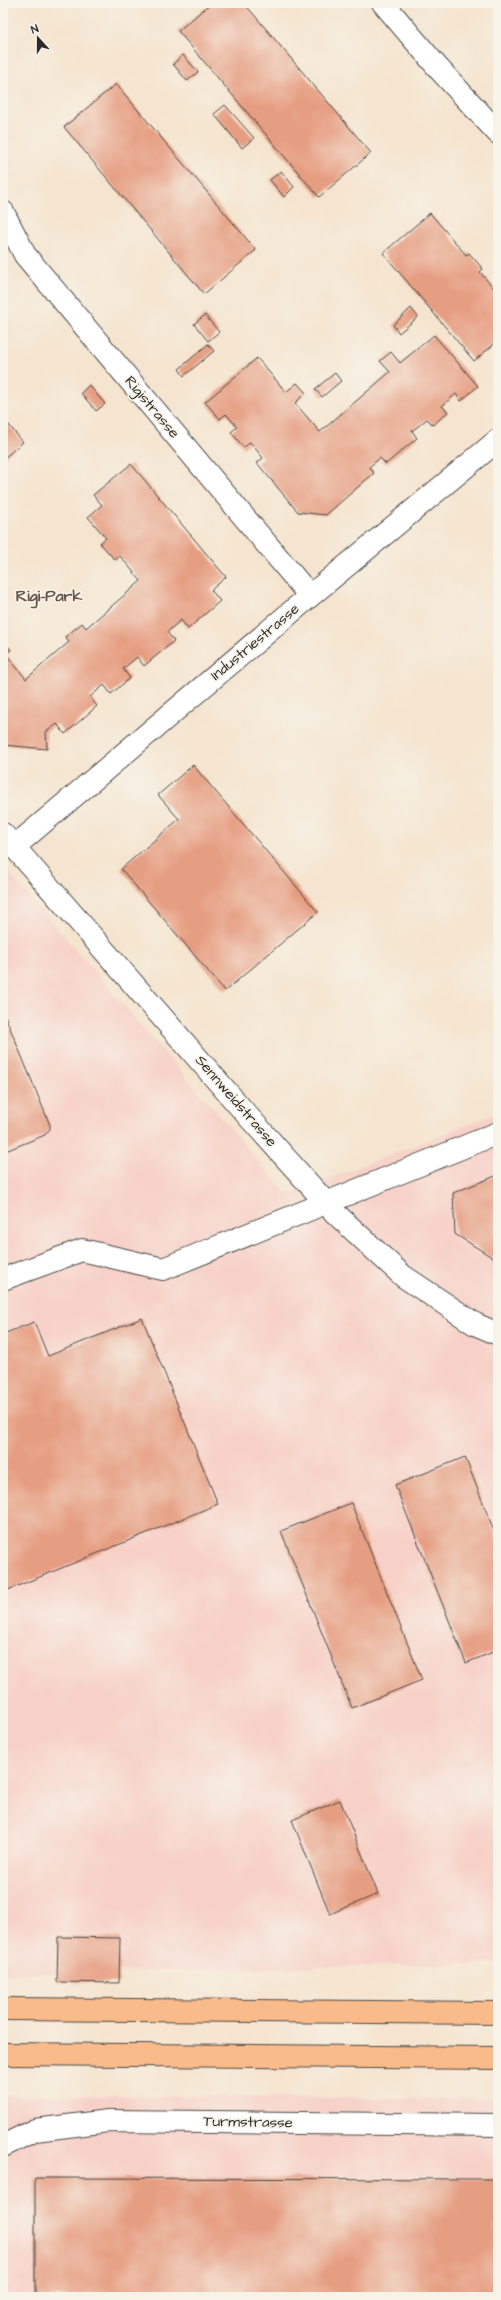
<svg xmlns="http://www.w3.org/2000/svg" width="501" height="2300" viewBox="0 0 501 2300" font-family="'Architects Daughter',sans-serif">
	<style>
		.built { fill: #f7d1c8 }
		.building { fill: #e69e82 }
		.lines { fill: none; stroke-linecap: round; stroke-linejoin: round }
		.minor-casing { stroke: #494744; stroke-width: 24 }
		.highway-casing { stroke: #494744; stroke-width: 24 }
		.minor { stroke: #fff; stroke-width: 22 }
		.highway { stroke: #fabb8b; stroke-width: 22 }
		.labels { text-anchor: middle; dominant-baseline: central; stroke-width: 3.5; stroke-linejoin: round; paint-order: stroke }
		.street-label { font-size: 15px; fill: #2b2b2b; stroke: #f7f3e8 }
		.neighbourhood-label { font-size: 16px; font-weight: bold; fill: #6c5349; stroke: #f7f3e8 }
	</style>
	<rect width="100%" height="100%" fill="#f7f3e8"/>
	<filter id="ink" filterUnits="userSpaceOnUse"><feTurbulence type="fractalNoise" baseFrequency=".025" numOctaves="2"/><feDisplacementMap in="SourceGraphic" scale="8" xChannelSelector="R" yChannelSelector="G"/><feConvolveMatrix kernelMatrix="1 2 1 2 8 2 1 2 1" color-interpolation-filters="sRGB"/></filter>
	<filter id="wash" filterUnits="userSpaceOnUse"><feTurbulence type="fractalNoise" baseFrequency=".012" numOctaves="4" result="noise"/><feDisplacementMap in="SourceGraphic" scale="16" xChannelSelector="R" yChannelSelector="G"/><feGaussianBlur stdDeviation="0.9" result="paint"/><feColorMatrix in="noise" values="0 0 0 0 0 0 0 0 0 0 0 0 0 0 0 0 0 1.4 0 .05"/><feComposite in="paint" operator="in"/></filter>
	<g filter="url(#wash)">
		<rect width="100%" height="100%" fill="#f5e4cf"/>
		<path class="built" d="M3,866L288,1195L498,1113V1963L3,1974Z
			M3,2095L498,2099V2297H3Z"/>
		<g id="blocks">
			<path class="building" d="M211,3H244L371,153L319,197L178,31Z
				M183,55L198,72L187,81L173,64Z
				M116,84L256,250L204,294L64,127Z
				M225,105L254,138L242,148L214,114Z
				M281,171L294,187L284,197L270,180Z
				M430,213L466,255L469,253L483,269L480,272L498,293V341L474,361L383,253Z
				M411,308L418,317L399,333L393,325Z
				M205,315L219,332L208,341L194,324Z
				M434,335L478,386L461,401L456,394L442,406L448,412L433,425L427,419L412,431L417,438L386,464L380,458L369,467L374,473L326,515L298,512L257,463L263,458L250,442L244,448L231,432L237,427L226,414L220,419L205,402L257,358L286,392L297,383L306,393L295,403L320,432L390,372L380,361L391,352L400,363Z
				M208,344L214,351L184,376L179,369Z
				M335,373L341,381L322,397L315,389Z
				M89,385L105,404L96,411L81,393Z
				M3,418L23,442L3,459Z
				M131,464L226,577L211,590L220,601L188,629L181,620L167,632L174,641L144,666L137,657L123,669L130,678L111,694L104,685L90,697L97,706L65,734L57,724L46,732L47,749L3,745V641L11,650L6,654L26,679L69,642L65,637L82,623L86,628L141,581L120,556L115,560L100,543L106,538L88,517L102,505L93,495Z
				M193,765L318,912L225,991L121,869L179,819L158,795Z
				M3,1011L50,1125V1129L45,1135L3,1152Z
				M498,1175V1261L455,1234L453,1193Z
				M142,1318L218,1504L3,1592V1334L34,1322L48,1356Z
				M465,1457L498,1541V1650L466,1663L395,1485Z
				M351,1503L422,1680L352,1708L281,1531Z
				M340,1800L378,1894L330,1914L292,1820Z
				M58,1937L120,1938L119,1983L57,1982Z
				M35,2178L498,2179V2297H35Z"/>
		</g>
	</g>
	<g filter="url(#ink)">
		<use href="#blocks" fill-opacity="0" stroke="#494744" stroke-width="1"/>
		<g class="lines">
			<defs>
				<path id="minor" d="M383,3L439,69L498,133
					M3,212L25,255L310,596
					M3,834L247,1115L336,1214L403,1276L475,1324L498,1334
					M14,847L310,596L498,440
					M3,1279L82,1250L163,1269L498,1133
					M3,2146L35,2130L108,2121L498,2125"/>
				<path id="highway" d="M3,2009L498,2013
					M3,2054L498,2058"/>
			</defs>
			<use href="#minor" class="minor-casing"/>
			<use href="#highway" class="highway-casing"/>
			<use href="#minor" class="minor"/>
			<use href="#highway" class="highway"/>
		</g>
	</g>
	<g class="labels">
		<g class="street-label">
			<text transform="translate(152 407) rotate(50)">Rigistrasse</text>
			<text transform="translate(255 642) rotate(-40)">Industriestrasse</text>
			<text transform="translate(236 1101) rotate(49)">Sennweidstrasse</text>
			<text transform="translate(248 2122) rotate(1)">Turmstrasse</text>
		</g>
		<g class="neighbourhood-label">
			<text x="49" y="596">Rigi-Park</text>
		</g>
	</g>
	<rect width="501" height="2300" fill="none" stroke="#f7f3e8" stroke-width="16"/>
	<g transform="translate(38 38) rotate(339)" stroke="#f7f3e8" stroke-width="3" paint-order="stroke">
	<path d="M0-3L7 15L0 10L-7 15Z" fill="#2b2b2b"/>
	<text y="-6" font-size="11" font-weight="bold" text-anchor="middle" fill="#2b2b2b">N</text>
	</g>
</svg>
